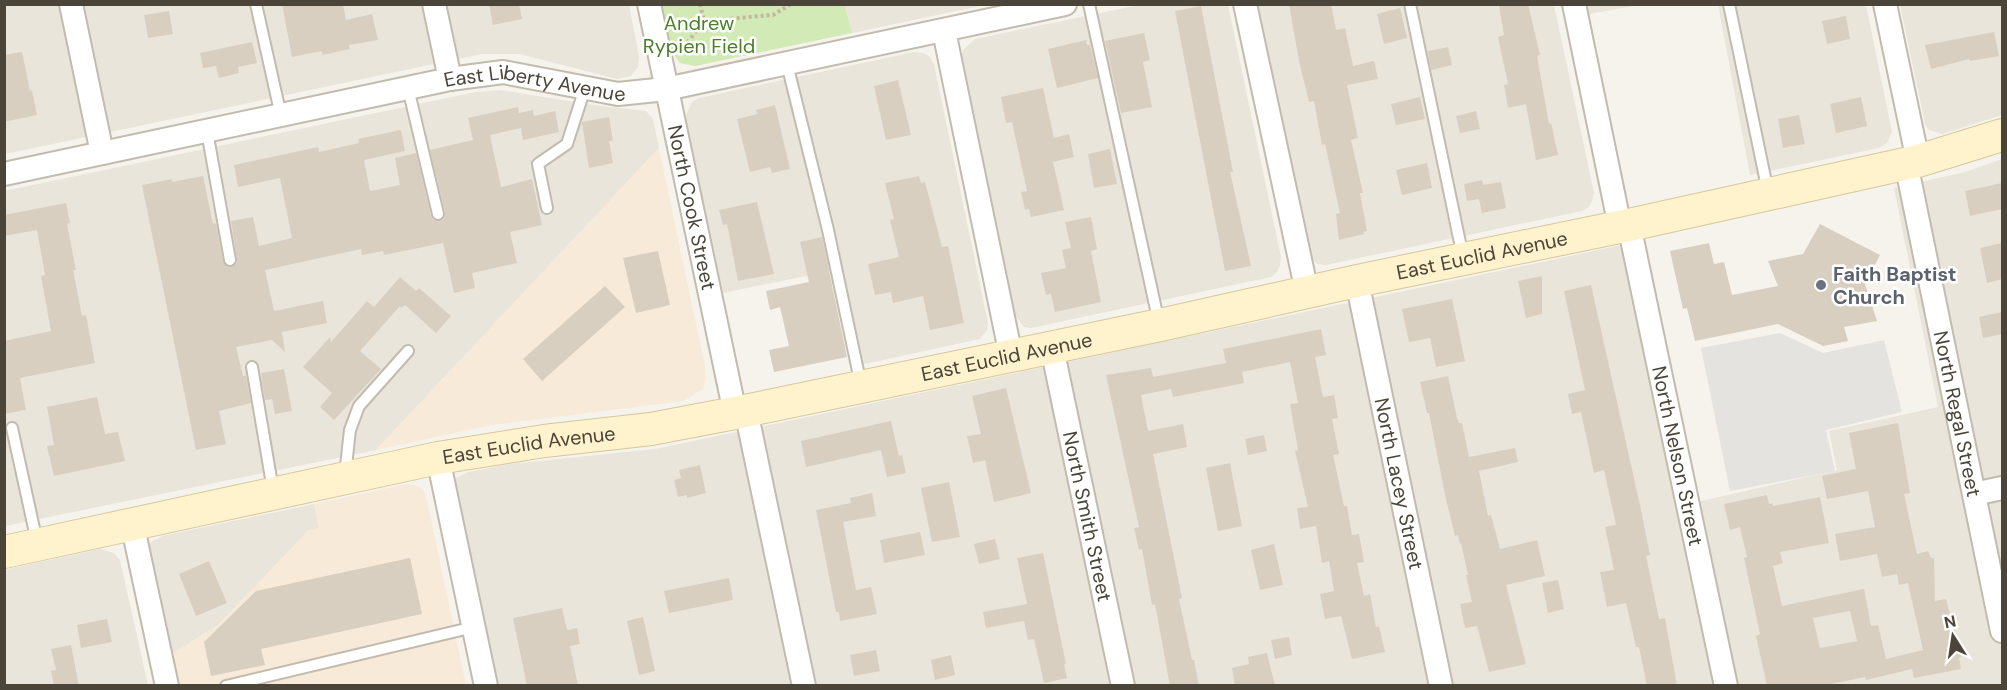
<svg xmlns="http://www.w3.org/2000/svg" width="2007" height="690" viewBox="0 0 2007 690" font-family="'DM Sans',sans-serif">
	<style>
		.residential { fill: #eae5da }
		.commercial { fill: #f7ead8 }
		.green { fill: #d2eab5 }
		.parking { fill: #e5e3e0 }
		.building { fill: #d8cfc1; fill-rule: evenodd }
		.lines { fill: none; stroke-linecap: round; stroke-linejoin: round }
		.service-casing { stroke: #c2bbae; stroke-width: 14 }
		.minor-casing { stroke: #c2bbae; stroke-width: 26 }
		.secondary-casing { stroke: #d6c79b; stroke-width: 34 }
		.path { stroke: #c4b79f; stroke-width: 4; stroke-dasharray: 3 3; stroke-linecap: butt }
		.service { stroke: #fff; stroke-width: 10 }
		.minor { stroke: #fff; stroke-width: 22 }
		.secondary { stroke: #fff3cd; stroke-width: 32 }
		.worship-dot { fill: #6b7280; stroke: #fff; stroke-width: 2 }
		.labels { text-anchor: middle; dominant-baseline: central; stroke-width: 5; stroke-linejoin: round; paint-order: stroke }
		.park-label { font-size: 20px; fill: #4a7f2a; stroke: #fff }
		.street-label { font-size: 20px; fill: #4b4439; stroke: #fff }
		.worship-label { font-size: 20px; font-weight: bold; fill: #5b616d; stroke: #fff; text-anchor: start }
	</style>
	<rect width="100%" height="100%" fill="#f6f3ec"/>
	<path class="residential" d="M845,4L985,5L852,33Z
		M1581,4L1639,5L1584,15Z
		M4,5H629L639,56L638,67L631,76L617,79L520,54H482L5,154Z
		M1139,5H1228L1281,257L1280,265L1277,272L1271,277L1031,328L1024,327L1014,314L961,58L963,50L975,39Z
		M1256,5H1554L1594,193L1592,201L1589,207L1582,211L1326,265L1317,264L1308,254Z
		M1718,5H1866L1892,132L1887,143L1879,148L1750,175Z
		M1900,5H2002V115L1942,134L1929,130L1925,124Z
		M914,52L923,53L930,57L934,64L988,323L987,330L980,339L851,367L830,271L723,293L685,117L692,102L699,98Z
		M501,90L593,105L646,111L653,119L659,148L376,450L5,526L4,191L476,92Z
		M2002,159V685H492L452,491L456,478L468,472L510,464L655,449L1641,241L1697,502L1837,470L1829,431L1938,407L1894,188L1965,172Z
		M314,504L319,528L309,530L218,625L169,656L148,548L151,542L162,536Z
		M100,549L114,553L120,560L148,685H5L4,570Z"/>
	<path class="commercial" d="M659,148L705,367L706,379L703,389L683,401L491,425L376,450Z
		M407,484L414,485L423,489L426,496L466,685H175L169,656L218,625L309,530L319,528L314,504Z"/>
	<path class="green" d="M661,5H845L852,33L695,66L680,63L670,49Z"/>
	<path class="parking" d="M1780,333L1823,353L1884,340L1902,412L1826,430L1835,471L1730,491L1701,348Z"/>
	<path class="building" d="M282,4H343L346,20L372,14L378,40L349,45L350,49L322,55V51L292,57Z
		M489,4H519L522,19L493,25Z
		M1289,4H1331L1336,30L1345,28L1353,66L1374,61L1378,79L1347,85L1358,138L1351,140L1363,193H1360L1367,231L1363,232L1364,234L1339,240L1336,214L1340,213L1325,144L1322,145L1314,101L1309,102L1299,61Z
		M1508,4H1528L1540,55L1537,56L1549,124L1551,123L1558,155L1536,160L1526,104L1508,108L1504,85L1508,84L1498,37L1504,35L1499,6Z
		M1201,6L1233,172H1230L1251,266L1225,271L1175,11Z
		M1400,8L1407,38L1384,44L1377,14Z
		M169,11L173,34L148,38L144,15Z
		M1846,16L1850,39L1827,44L1822,21Z
		M1994,32L1999,56L1970,61L1969,59L1931,69L1925,45Z
		M1144,33L1150,60L1143,62L1152,107L1121,113L1105,41Z
		M1086,40L1087,45H1090L1098,78L1057,88L1048,49Z
		M252,42L257,63L238,67L239,73L219,78L216,66L203,68L200,53Z
		M1448,47L1452,65L1431,70L1428,51Z
		M22,52L30,91L32,90L37,115L4,122V55Z
		M898,80L911,135L886,140L874,86Z
		M1043,88L1054,138L1069,134L1074,157L1053,162L1064,210L1031,217L1029,209L1025,210L1021,192L1027,191L1012,122L1006,123L1001,97Z
		M1420,97L1425,119L1396,125L1391,104Z
		M1861,97L1867,126L1836,133L1830,104Z
		M775,105L790,169L772,173L770,167L750,172L737,119L758,114L756,110Z
		M518,107L519,113L533,110L534,116L555,111L559,132L523,140L521,128L490,135L501,187L532,179L542,225L510,232L517,263L472,273L475,288L454,293L443,243L384,255L383,251L362,255L361,249L265,270L274,311L323,301L327,323L282,332L285,352L272,340L236,347L243,376H246L251,403L219,411L226,444L196,450L142,185L172,179V182L203,176L213,224L216,223L223,261L227,267H232L237,263V259L231,221L253,217L259,246L292,238L280,178L238,187L234,165L318,147L319,152L359,143L358,139L401,130L405,151L364,160L370,191L400,185L395,158L416,153L431,216L433,220L439,221L444,219L445,212L430,150L473,140L468,118Z
		M1476,111L1480,129L1460,133L1456,116Z
		M1799,115L1805,144L1783,148L1778,119Z
		M609,117L613,141H609L613,163L589,168L582,122Z
		M1110,149L1117,184L1094,188L1088,154Z
		M1427,163L1432,188L1402,195L1396,170Z
		M919,176L921,183L925,182L942,247L948,246L964,323L930,330L923,296L893,303L891,292L875,295L868,264L899,257L890,220L894,219L885,183Z
		M1482,180L1483,185L1501,182L1506,208L1482,213L1479,199L1467,201L1464,184Z
		M2002,183V209L1970,216L1965,191Z
		M757,202L774,274L738,281L727,224L723,225L719,210Z
		M66,203L70,223L67,224L76,270H73L82,316L86,315L95,363L20,378L26,410L4,414V341L51,331L41,276L45,275L37,230L4,236V215Z
		M1091,217L1097,249L1091,251L1101,302L1055,312L1051,294L1046,295L1041,273L1066,268L1062,250L1071,248L1065,222Z
		M1820,224L1880,255L1865,284L1877,321L1844,327L1848,341L1823,346L1778,324L1695,341L1687,308L1683,309L1670,251L1709,243L1714,264L1724,262L1732,295L1778,286L1768,261L1803,254Z
		M822,237L847,357L774,372L769,350L789,346L780,307L770,310L766,291L809,282L800,242Z
		M2002,243V279L1987,283L1980,248Z
		M658,251L670,305L636,313L623,258Z
		M1542,276V314L1526,318L1518,281Z
		M400,277L416,291L419,288L451,316L436,333L405,305L401,308L400,306L360,351L381,369L334,420L320,407L332,393L303,367L330,337L331,342L367,301L374,307Z
		M1591,285L1641,510L1650,555L1646,556L1659,619L1665,618L1677,686H1647L1639,647H1636L1626,603L1607,607L1600,572L1614,570L1605,527L1616,525L1604,470L1594,473L1581,412L1572,414L1568,394L1585,390L1564,291Z
		M605,286L625,307L542,381L523,359Z
		M1452,299L1465,361L1436,367L1430,338L1409,342L1402,309Z
		M2002,312V334L1983,338L1979,317Z
		M1321,329L1326,355L1315,357L1323,397L1334,395L1338,418L1332,419L1339,454L1333,455L1344,506H1347L1352,535L1359,534L1364,562L1357,563L1364,596L1370,594L1376,627L1379,626L1385,652L1352,659L1341,616L1325,619L1320,594L1334,591L1329,561L1322,563L1316,526L1300,529L1297,508L1308,507L1295,451L1298,450L1290,404L1298,403L1290,362L1242,372L1244,383L1173,397L1171,389L1141,395L1148,431L1183,424L1187,447L1153,454L1182,598L1179,599L1192,660H1194L1199,686H1170L1155,604L1152,605L1142,549L1139,550L1134,528L1139,527L1106,375L1151,368L1153,377L1226,363L1223,349Z
		M284,369L292,411L275,414L272,399L265,400L261,373Z
		M1448,376L1457,418L1459,423H1462L1469,457L1515,448L1518,462L1479,471L1488,516L1491,515L1500,549L1537,540L1545,576L1506,585L1526,664L1489,672L1477,626L1465,628L1460,604L1472,602L1466,575H1468L1461,543L1460,544L1458,535L1455,536L1445,495L1429,413H1427L1420,382Z
		M1006,388L1031,493L994,502L985,460L973,463L967,436L981,434L972,396Z
		M97,397L105,434L118,432L125,461L54,476L47,446L54,445L47,407Z
		M891,421L899,456L902,455L906,473L887,477L881,450L806,467L801,441Z
		M1898,423L1910,493L1904,494L1917,554L1928,551L1931,558H1934L1935,601L1946,599L1961,657L1959,658L1961,669L1914,678L1912,669L1866,680L1865,677L1821,686H1767L1756,636L1760,634L1744,558L1747,557L1740,527L1730,530L1724,504L1767,495L1769,504L1772,503L1773,506L1820,497L1829,543L1780,552L1783,563L1773,566L1782,606L1864,589L1871,626L1878,625L1886,659L1923,650L1908,583L1899,585L1897,574L1882,577L1877,554L1840,561L1835,534L1875,527L1868,491L1827,499L1822,476L1856,469L1849,433ZM1850,611L1857,641L1820,648L1813,618Z
		M1264,435L1267,451L1248,455L1245,439Z
		M1230,463L1242,526L1218,531L1206,468Z
		M700,465L706,493L687,498V495L678,497L674,480L681,478L679,470Z
		M949,482L960,537L932,542L921,488Z
		M872,493L876,516L843,522L856,590L871,587L877,614L840,621L839,612H836L816,510L851,503L850,498Z
		M920,532L925,555L884,563L880,540Z
		M995,539L1000,559L979,564L974,544Z
		M1274,544L1283,585L1260,590L1251,550Z
		M1043,553L1066,664H1064L1067,678L1044,683L1034,639L1028,640L1024,621L986,628L983,612L1027,604L1017,558Z
		M410,558L422,614L261,649L265,665L211,676L204,642L256,591Z
		M209,561L227,603L196,616L179,574Z
		M729,578L733,600L669,613L664,591Z
		M1558,580L1564,609L1548,613L1542,583Z
		M562,608L567,630L577,628L580,644L570,646L578,686H527L513,618Z
		M643,617L655,671L639,675L627,621Z
		M107,619L112,642L81,648L77,625Z
		M1289,637L1292,655L1275,659L1271,640Z
		M71,645L79,686H54L51,671L56,670L51,649Z
		M876,650L880,671L854,676L850,655Z
		M1267,653L1275,686H1235L1232,668L1249,664L1248,657Z
		M951,655L955,675L935,680L931,660Z"/>
	<g class="lines">
		<defs>
			<path id="service" d="M256,4L281,116
				M1089,4L1159,323
				M1410,4L1463,257
				M1729,4L1768,192
				M787,64L828,230L861,385
				M408,88L438,214
				M207,131L230,260
				M547,208L538,164L567,144L585,88
				M252,367L273,490
				M12,428L37,542
				M345,475L350,430L359,406L408,351
				M226,686L474,627"/>
			<g id="minor">
				<path d="M71,4L102,153"/>
				<path d="M434,4L450,79"/>
				<path id="s1" d="M649,4L735,413"/>
				<path d="M1245,4L1307,292"/>
				<path d="M1574,4L1620,227"/>
				<path d="M1885,4L1918,161"/>
				<path d="M944,31L1011,356"/>
				<path id="s2" d="M1906,163L2002,631"/>
				<path id="s3" d="M4,174L450,79L503,72L618,94L666,89L1065,4"/>
				<path id="s4" d="M1629,225L1726,686"/>
				<path id="s5" d="M1357,281L1441,686"/>
				<path id="s6" d="M1052,348L1123,686"/>
				<path d="M746,411L804,686"/>
				<path d="M438,458L486,686"/>
				<path d="M1974,494L2002,488"/>
				<path d="M132,523L167,686"/>
			</g>
			<g id="secondary">
				<path id="s7" d="M4,552L438,458L544,441L651,429L735,413L1160,325L1357,281L1629,225L1918,161L2002,135"/>
			</g>
		</defs>
		<use href="#service" class="service-casing"/>
		<use href="#minor" class="minor-casing"/>
		<use href="#secondary" class="secondary-casing"/>
		<path class="path" d="M700,4L704,21
			M680,52L704,21L773,15L791,4"/>
		<use href="#service" class="service"/>
		<use href="#minor" class="minor"/>
		<use href="#secondary" class="secondary"/>
	</g>
	<circle class="worship-dot" cx="1821" cy="285" r="6"/>
	<g class="labels">
		<g class="park-label">
			<text x="699" y="23">Andrew<tspan x="699" dy="23">Rypien Field</tspan></text>
		</g>
		<g class="street-label">
			<text stroke="none"><textPath href="#s3" startOffset="542">East Liberty Avenue</textPath></text>
			<text stroke="none"><textPath href="#s1" startOffset="208">North Cook Street</textPath></text>
			<text stroke="none"><textPath href="#s7" startOffset="1508">East Euclid Avenue</textPath></text>
			<text stroke="none"><textPath href="#s7" startOffset="1022">East Euclid Avenue</textPath></text>
			<text stroke="none"><textPath href="#s2" startOffset="256">North Regal Street</textPath></text>
			<text stroke="none"><textPath href="#s7" startOffset="536">East Euclid Avenue</textPath></text>
			<text stroke="none"><textPath href="#s4" startOffset="236">North Nelson Street</textPath></text>
			<text stroke="none"><textPath href="#s5" startOffset="207">North Lacey Street</textPath></text>
			<text stroke="none"><textPath href="#s6" startOffset="172">North Smith Street</textPath></text>
		</g>
		<g class="worship-label">
			<text x="1833" y="274">Faith Baptist<tspan x="1833" dy="23">Church</tspan></text>
		</g>
	</g>
	<rect width="2007" height="690" fill="none" stroke="#4b4439" stroke-width="12"/>
	<g transform="translate(1953 636) rotate(348)" stroke="#ffffff" stroke-width="4.5" paint-order="stroke">
	<path d="M0-4.5L10 22L0 15L-10 22Z" fill="#4b4439"/>
	<text y="-9" font-size="16" font-weight="bold" text-anchor="middle" fill="#4b4439">N</text>
	</g>
</svg>
